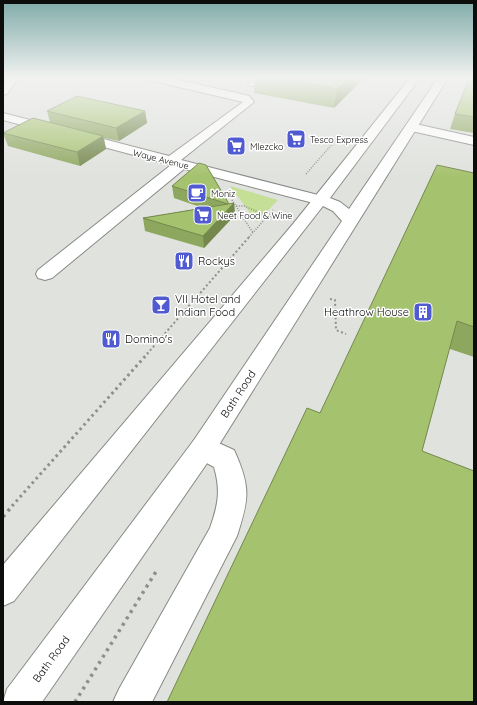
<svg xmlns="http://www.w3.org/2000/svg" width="477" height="705" viewBox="0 0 477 705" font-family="Quicksand,sans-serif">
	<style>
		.green { fill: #c5df96 }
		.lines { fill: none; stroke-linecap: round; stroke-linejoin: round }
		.minor-casing { stroke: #888a86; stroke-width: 2 }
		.highway-casing { stroke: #888a86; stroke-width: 2 }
		.path-far3 { stroke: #8e908d; stroke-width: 1.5; stroke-dasharray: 1 1.5; stroke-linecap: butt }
		.path-far2 { stroke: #8e908d; stroke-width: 2; stroke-dasharray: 2 2.5; stroke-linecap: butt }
		.path-far1 { stroke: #8e908d; stroke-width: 3; stroke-dasharray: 2.5 3.5; stroke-linecap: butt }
		.path { stroke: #8e908d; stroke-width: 3.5; stroke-dasharray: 3 4.5; stroke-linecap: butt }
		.minor { fill: #fff; fill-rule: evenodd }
		.highway { fill: #fff; fill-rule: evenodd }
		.wall { fill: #8ea75f }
		.shaded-wall { fill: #74884d }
		.building { fill: #a5c26e; stroke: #74884d }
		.labels { text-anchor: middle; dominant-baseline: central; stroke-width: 3; stroke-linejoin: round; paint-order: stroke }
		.far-poi-label { font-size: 9px; fill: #0d0d0c; stroke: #fff; text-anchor: start }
		.far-street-label { font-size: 9px; fill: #0d0d0c; stroke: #fff }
		.poi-label { font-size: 11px; fill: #0d0d0c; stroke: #fff; text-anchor: start }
		.street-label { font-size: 11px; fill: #0d0d0c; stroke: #fff }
	</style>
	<rect width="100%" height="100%" fill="#e0e2de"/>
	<path class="green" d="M230,186L278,200L257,222Z"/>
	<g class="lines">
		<defs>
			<path id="minor" d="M8,78H18L7,94L3,95V85Z
				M148,78H168L237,93L249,96L254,102L181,160L326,197L329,200L326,203L321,205L184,169L52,278L45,280L38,278L36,274L38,270L171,165L3,120V113L169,156L243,102L153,81Z
				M255,78H267L257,86H249L248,84Z
				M411,123L474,137V145L407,130L405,127Z
				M203,436L234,450C251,487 249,499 237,536L152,702H113L119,689L210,528C218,505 221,491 214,467L194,456L190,448L194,440Z"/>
			<path id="highway" d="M410,78H420L330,198L340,202L349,209L438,78H448L212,456L42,702H3L7,689L194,440L342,221L333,211L323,206L14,601L3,606V565L293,224Z"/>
		</defs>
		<use href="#minor" class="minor-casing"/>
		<use href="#highway" class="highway-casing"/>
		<path class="path-far3" d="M306,174L342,133
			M232,200L236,206H245
			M236,206L253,233
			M244,206L276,219
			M249,237L273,210"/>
		<path class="path-far2" d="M330,299L335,300L336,330L346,334
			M147,354L250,236"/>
		<path class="path-far1" d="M12,506L148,353"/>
		<path class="path" d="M3,517L13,505
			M75,702L157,570"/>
		<use href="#minor" class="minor"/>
		<use href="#highway" class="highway"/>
	</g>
	<path class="wall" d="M255,78H364L334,108L254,93Z
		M474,78V133L450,129L455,114Z
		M47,111H145L147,123L119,141L104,138L106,149L80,166L8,146L3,133L50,122Z
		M474,173V357L450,349L320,413Z
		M172,186L229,204L234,203L235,215L204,248L145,231L143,218L203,208L174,198Z"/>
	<path class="shaded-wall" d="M349,78H364L334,108L337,89Z
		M145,111L147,123L119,141L116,128Z
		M103,136L106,149L80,166L77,152Z
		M234,203L235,215L204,248L203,236Z"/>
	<path class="building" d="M275,78H349L337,89Z
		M469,78H474V117L455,114Z
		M77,96L145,111L116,128L47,111Z
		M33,118L103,136L77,152L3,133Z
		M199,163L206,165L229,204L234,203L203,236L143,218L228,204L172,186Z
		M437,165L474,173V327L457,321L422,451L474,471V702H167L307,408L320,413Z"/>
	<linearGradient id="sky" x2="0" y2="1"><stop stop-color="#7faba9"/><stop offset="0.44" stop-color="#f1f2f0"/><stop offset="1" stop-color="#f1f2f0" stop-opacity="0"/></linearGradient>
	<rect width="477" height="177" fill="url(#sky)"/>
	<defs>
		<symbol id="supermarket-square" viewBox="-11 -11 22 22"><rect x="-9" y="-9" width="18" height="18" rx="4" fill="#505bd1" stroke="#fff"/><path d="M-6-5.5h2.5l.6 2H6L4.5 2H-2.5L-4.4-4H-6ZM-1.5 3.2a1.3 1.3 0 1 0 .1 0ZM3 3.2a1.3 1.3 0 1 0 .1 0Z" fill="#fff"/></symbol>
		<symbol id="cafe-square" viewBox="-11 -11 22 22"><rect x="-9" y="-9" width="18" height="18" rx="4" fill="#505bd1" stroke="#fff"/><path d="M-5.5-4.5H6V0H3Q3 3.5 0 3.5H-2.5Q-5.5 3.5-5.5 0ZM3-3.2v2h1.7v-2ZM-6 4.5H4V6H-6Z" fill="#fff"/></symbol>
		<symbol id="restaurant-square" viewBox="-11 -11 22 22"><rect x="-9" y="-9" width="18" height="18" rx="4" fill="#505bd1" stroke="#fff"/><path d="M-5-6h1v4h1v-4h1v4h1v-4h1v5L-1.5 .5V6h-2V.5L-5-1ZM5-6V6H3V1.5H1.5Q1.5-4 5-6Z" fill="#fff"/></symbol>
		<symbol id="bar-square" viewBox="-11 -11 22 22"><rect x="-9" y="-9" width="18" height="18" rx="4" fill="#505bd1" stroke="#fff"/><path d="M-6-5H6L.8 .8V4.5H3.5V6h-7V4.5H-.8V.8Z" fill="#fff"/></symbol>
		<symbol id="building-square" viewBox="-11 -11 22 22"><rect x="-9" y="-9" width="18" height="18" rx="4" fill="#505bd1" stroke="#fff"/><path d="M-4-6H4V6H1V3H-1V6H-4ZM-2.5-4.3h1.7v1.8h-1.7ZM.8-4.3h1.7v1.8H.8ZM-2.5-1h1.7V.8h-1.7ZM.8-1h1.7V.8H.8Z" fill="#fff"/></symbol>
	</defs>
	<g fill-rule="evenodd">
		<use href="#supermarket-square" x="285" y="128" width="22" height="22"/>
		<use href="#supermarket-square" x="225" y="135" width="22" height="22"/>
		<use href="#cafe-square" x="186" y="182" width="22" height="22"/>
		<use href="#supermarket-square" x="192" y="204" width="22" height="22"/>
		<use href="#restaurant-square" x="173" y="250" width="22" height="22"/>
		<use href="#bar-square" x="150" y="294" width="22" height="22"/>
		<use href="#building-square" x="412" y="301" width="22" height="22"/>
		<use href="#restaurant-square" x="100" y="328" width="22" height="22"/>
	</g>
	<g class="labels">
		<g class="far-poi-label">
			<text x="310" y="139">Tesco Express</text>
			<text x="250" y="146">Mlezcko</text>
			<text x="211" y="193">Moniz</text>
			<text x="217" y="215">Neet Food &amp; Wine</text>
		</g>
		<g class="far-street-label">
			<text transform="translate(161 159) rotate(14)">Waye Avenue</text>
		</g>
		<g class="poi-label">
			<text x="198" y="261">Rockys</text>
			<text x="175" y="299">VII Hotel and<tspan x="175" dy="13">Indian Food</tspan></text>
			<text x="409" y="312" text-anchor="end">Heathrow House</text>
			<text x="125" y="339">Domino's</text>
		</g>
		<g class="street-label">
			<text transform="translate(238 394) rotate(-57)">Bath Road</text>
			<text transform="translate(51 659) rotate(-54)">Bath Road</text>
		</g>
	</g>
	<rect width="477" height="705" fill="none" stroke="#0d0d0c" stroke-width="8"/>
</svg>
